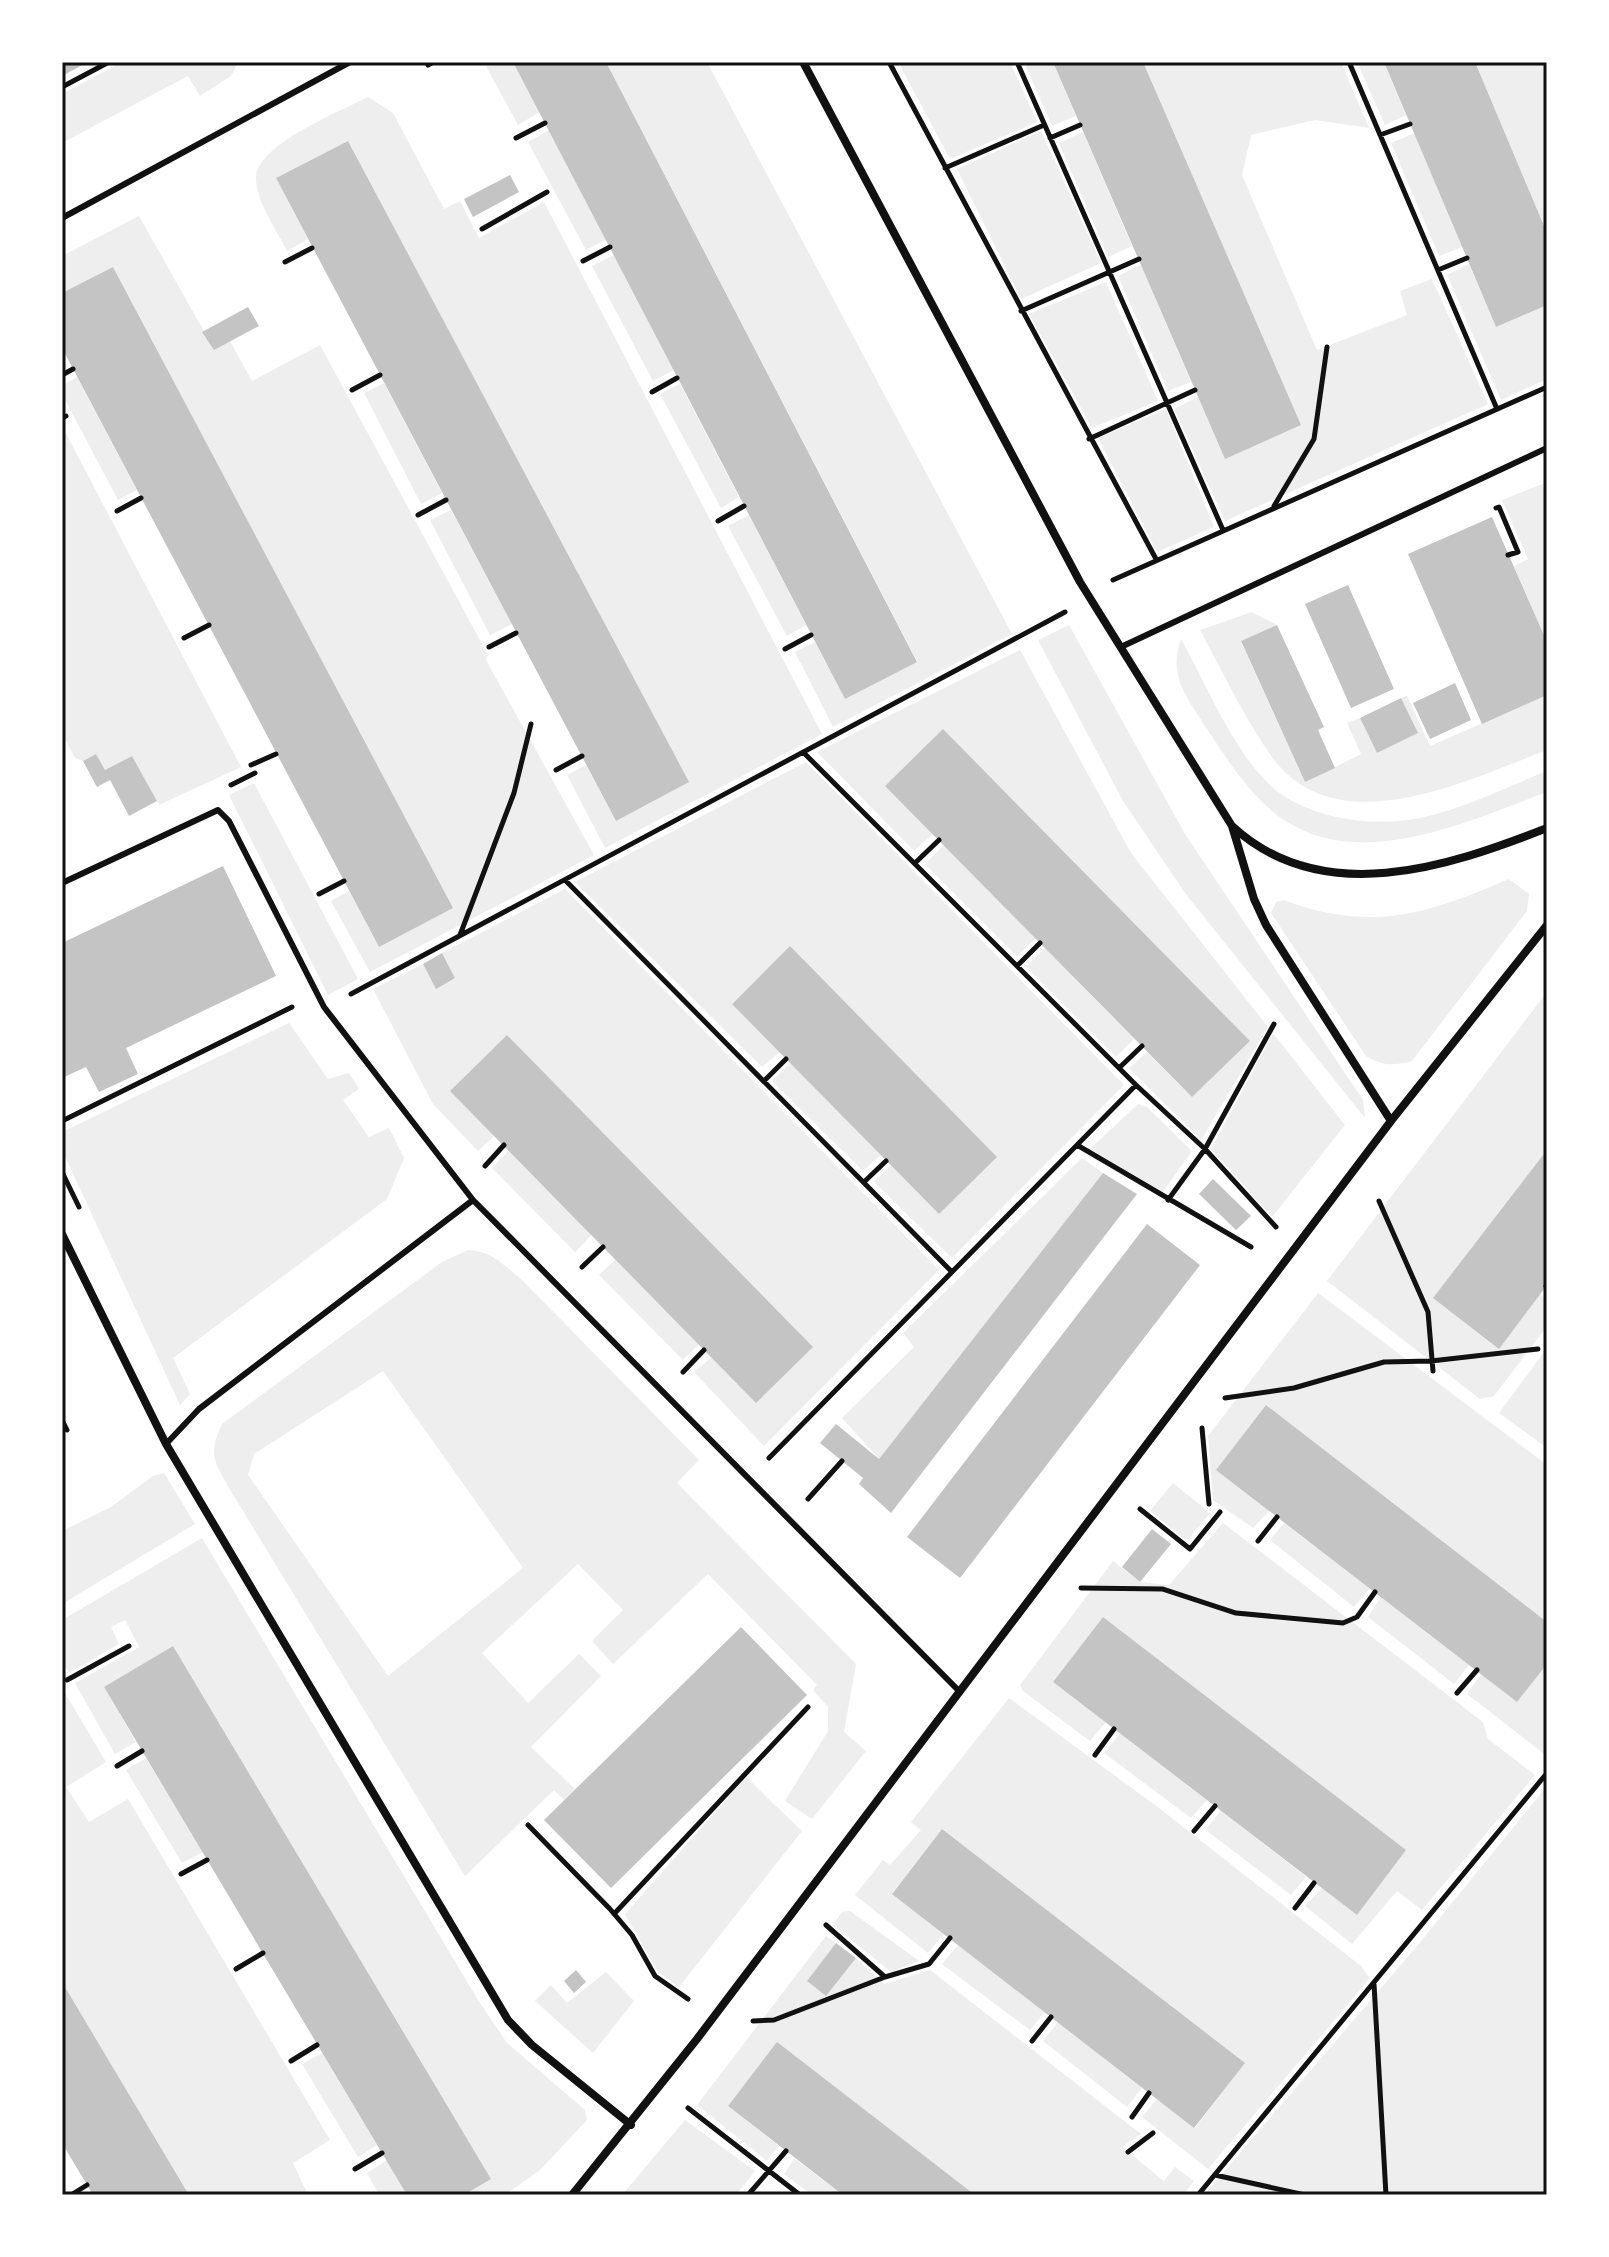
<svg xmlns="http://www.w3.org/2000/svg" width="1609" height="2257" viewBox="0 0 1609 2257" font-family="Commissioner,sans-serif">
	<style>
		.green { fill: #eee; fill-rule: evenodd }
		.building { fill: #c4c4c4 }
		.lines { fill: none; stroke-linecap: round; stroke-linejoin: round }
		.path { stroke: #111; stroke-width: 5 }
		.service { stroke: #111; stroke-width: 6 }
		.minor { stroke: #111; stroke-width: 8 }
		.neatline { fill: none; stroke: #111; stroke-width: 3 }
	</style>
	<rect width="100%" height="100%" fill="#fff"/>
	<path class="green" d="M122,62H238L231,76L200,96L188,76L62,143V94Z
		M488,62H513L540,112L518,125L487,68Z
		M606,62H707L1012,634L833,727L795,652L815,642L845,699L917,661Z
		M898,62H1010L1037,122L950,159Z
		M1024,62H1053L1076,116L1052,126Z
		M1143,62H1341L1369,128L1315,120L1251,135L1242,175L1317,350L1407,315L1400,291L1432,279L1488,404L1225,521L1174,409L1198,397L1225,458L1300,424Z
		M1357,62H1384L1406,115L1385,125Z
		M1475,62H1547V233Z
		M368,97L393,113L444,209L460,201L479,238L544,202L822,734L605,848L567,775L586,765L616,821L688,782L348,141L276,178L308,239L287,251C277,230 255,200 256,177C258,144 341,111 368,97Z
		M549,130L606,240L586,250L528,142Z
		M1041,131L1101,263L1021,299L957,169Z
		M1083,132L1132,246L1108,257L1059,143Z
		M1415,133L1462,247L1439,256L1391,143Z
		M139,216L214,349L230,341L252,381L320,345L488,655L486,660L594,855L370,972L331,901L349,891L379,947L452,908L113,267L62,293V256Z
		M614,255L674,370L653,381L592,266Z
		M1469,264L1496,327L1547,305V379L1501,400L1447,275Z
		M1141,265L1191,382L1168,391L1118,276Z
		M1106,282L1158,401L1092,428L1029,314Z
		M77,377L137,490L118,500L62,394V386Z
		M384,383L442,493L421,504L364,393Z
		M680,384L739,497L721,508L660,394Z
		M1166,409L1214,527L1157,552L1098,438Z
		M62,426L241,767L159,805L132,756L105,770L96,754L83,761L75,758L62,733Z
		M1547,482L1545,497L1547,642L1514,566L1528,559L1502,500Z
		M451,510L512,624L490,635L430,520Z
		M749,515L806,625L787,636L728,526Z
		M1252,612L1277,625L1241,642L1305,782L1361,754L1347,723L1360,718L1377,753L1417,733L1401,698L1407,696L1430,746L1547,695V750C1467,780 1337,846 1272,757C1244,718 1223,672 1200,630Z
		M1069,625L1185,834L1363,1100L1365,1118L1185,893L1123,801L1038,640Z
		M1181,639C1206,684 1233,750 1270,785C1305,818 1368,827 1414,819C1457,812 1507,787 1547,771V792C1470,821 1361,872 1284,820C1252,798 1230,764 1209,732C1189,700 1167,677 1181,639Z
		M1020,650L1131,853L1268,1027L1201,1140L1129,1068L1147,1052L1192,1097L1250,1041L944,730L885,786L933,834L914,851L817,752Z
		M806,762L1124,1085L952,1258L874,1182L891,1165L996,1156L790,947L732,1003L780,1052L762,1067L575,882Z
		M254,783L358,979L328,995L229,795Z
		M944,845L1036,938L1017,956L925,864Z
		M1509,879L1529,894L1527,911L1412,1061C1392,1066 1383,1066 1366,1056L1271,913L1276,902L1284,900C1370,933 1428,914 1509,879Z
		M565,889L939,1270L764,1446L694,1372L712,1357L494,1136L478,1151L433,1104L373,989L423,964L436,988L455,978L442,953Z
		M1045,948L1134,1039L1116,1057L1026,967Z
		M1547,992V1150L1499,1348L1540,1294L1547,1300V1326L1494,1396L1480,1399L1327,1281Z
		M289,1023L328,1079L349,1073L359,1089L343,1100L369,1137L389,1128L404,1158L387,1199L173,1358L190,1394L180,1405L62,1150V1132Z
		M1273,1033L1345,1125L1272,1217L1211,1149Z
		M791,1063L881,1155L863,1171L772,1081Z
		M1138,1104L1147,1107L1192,1151L1163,1192L1090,1149Z
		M508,1151L592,1235L575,1252L492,1168Z
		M1082,1158L1103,1173L879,1459L842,1418L914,1347L903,1333Z
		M468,1250C492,1251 505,1266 522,1280L699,1460L677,1483L856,1664L844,1732L866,1751L812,1819L785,1801L828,1731V1707L813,1690L817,1685L708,1574L613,1664L592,1641L623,1610L578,1564L482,1653L528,1703L579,1654L601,1676L531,1747L575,1789L564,1800L554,1790L465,1876L229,1488C214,1461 208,1454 222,1424L442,1262ZM383,1371L523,1568L388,1676L248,1475L254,1454Z
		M616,1259L699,1344L683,1360L599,1275Z
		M1318,1293L1547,1465V1622L1266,1405L1217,1470L1269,1511L1253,1528L1213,1500L1208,1436Z
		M1547,1348V1448L1499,1413Z
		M164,1473L195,1524L62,1604V1531L111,1507L153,1476Z
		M1173,1483L1210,1513L1187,1541L1150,1511Z
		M1223,1523L1483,1722L1488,1739L1535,1775L1422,1910L1397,1891L1352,1944L1305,1906L1322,1888L1357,1915L1405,1850L1103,1617L1053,1682L1106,1722L1090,1741L1023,1691L1020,1685L1113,1561L1140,1582L1169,1585Z
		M1284,1523L1370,1588L1354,1607L1270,1540Z
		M202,1538L478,2000L507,2043L585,2110L587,2120L540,2170L505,2195H464L491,2179L173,1646L104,1687L136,1742L115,1754L75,1683L139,1647L125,1620L111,1627L119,1644L69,1673L62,1661V1620Z
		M1381,1597L1469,1665L1454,1684L1368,1617Z
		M1547,1664V1756L1467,1694L1481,1674L1517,1702Z
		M62,1688L106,1762L66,1787L89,1822L128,1799L330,2140L293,2163L308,2195H189L62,1982Z
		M1009,1698L1159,1808L1361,1966L1370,1978L1208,2169L1142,2117L1157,2099L1195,2128L1244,2063L942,1829L892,1893L944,1934L928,1953L855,1895L883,1860L890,1865L921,1830L911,1822Z
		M1120,1733L1207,1800L1191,1818L1104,1753Z
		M146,1758L203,1852L182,1863L126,1770Z
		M746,1777L802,1831L679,1987L658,1972L625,1914Z
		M1547,1786V2195H1204L1417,1946Z
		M1221,1810L1306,1877L1291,1895L1206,1830Z
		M850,1911L919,1961L891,1972L833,1925L842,1912Z
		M826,1936L836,1943L807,1981L825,1995L856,1958L884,1984L930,1970L1141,2134L1122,2147L1164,2181L1175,2167L1194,2181L1183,2195H975L777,2043L728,2106L779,2146L767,2161L697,2105Z
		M958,1945L1045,2012L1030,2030L942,1964Z
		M606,1972L634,2001L593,2053L535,2001L551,1985L567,2003Z
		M1058,2022L1142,2088L1127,2107L1043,2041Z
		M322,2053L377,2145L358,2157L302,2064Z
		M685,2120L755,2171L736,2195H622Z
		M795,2158V2159L843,2195H812L784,2174Z
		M387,2160L407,2195H379L367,2173Z"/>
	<path class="building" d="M62,62H88L62,76Z
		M513,62H606L917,662L845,699Z
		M1053,62H1143L1301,425L1225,459Z
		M1384,62H1475L1547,233V305L1496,327Z
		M348,141L689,782L616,821L276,178Z
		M510,175L519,192L473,217L464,199Z
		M113,267L453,908L379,947L62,348V293Z
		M248,307L259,326L214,350L202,332Z
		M1492,517L1547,642V695L1482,724L1408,554Z
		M1348,585L1394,689L1351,708L1305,604Z
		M1277,625L1324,727L1318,730L1335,768L1305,782L1241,641Z
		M1455,683L1471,720L1430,739L1413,703Z
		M1401,698L1418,733L1377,753L1360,718Z
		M943,729L1250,1041L1192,1097L885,786Z
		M96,754L105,770L132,756L157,801L129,816L110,780L97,787L83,761Z
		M223,866L276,976L126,1048L138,1074L99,1092L86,1067L62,1078V943Z
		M790,946L997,1157L939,1214L732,1004Z
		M442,953L455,978L436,989L423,964Z
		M507,1035L813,1347L756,1403L450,1091Z
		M1547,1150V1285L1499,1349L1433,1298Z
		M1103,1173L1137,1194L891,1513L859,1484L863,1478L820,1443L836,1424L879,1459Z
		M1213,1179L1251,1216L1236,1230L1199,1194Z
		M1147,1224L1200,1265L960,1578L907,1537Z
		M1266,1405L1547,1622V1664L1517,1702L1216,1470Z
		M1152,1529L1171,1544L1140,1582L1122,1567Z
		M1103,1617L1406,1850L1357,1915L1053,1682Z
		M741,1627L807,1695L611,1888L544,1820Z
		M173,1646L491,2179L464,2195H407L104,1687Z
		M942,1829L1245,2063L1194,2128L892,1894Z
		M836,1943L856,1958L826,1996L807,1981Z
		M576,1970L586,1982L574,1993L564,1981Z
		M62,1982L189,2195H93L62,2143Z
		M777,2042L975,2195H843L728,2106Z"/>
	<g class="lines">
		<path class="path" d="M889,62L1156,559
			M1017,62L1223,530
			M1349,62L1497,409
			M428,65L433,62
			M62,87L109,62
			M1380,135L1410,124
			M516,138L545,123
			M1050,138L1080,125
			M945,168L1044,125
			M482,229L547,192
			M583,261L610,247
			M285,262L312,248
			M1438,270L1467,258
			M1021,311L1139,259
			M62,375L73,369
			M352,390L380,375
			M652,392L677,378
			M62,418L66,416
			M1089,439L1195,390
			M1274,506L1314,439L1327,347
			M1496,508L1499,507L1518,552L1508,555
			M117,511L141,498
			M418,515L446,500
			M718,521L744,506
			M1113,580L1547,387
			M184,638L209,625
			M489,647L516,633
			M785,649L811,635
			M804,753L1136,1085L1205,1149L1276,1227
			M251,765L276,754
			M556,770L582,756
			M231,785L255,773
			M915,863L939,840
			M565,880L951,1271
			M319,894L344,881
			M460,935L514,793L531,724
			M1017,966L1040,943
			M351,994L1065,612
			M1119,1068L1142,1046
			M764,1081L786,1059
			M62,1121L292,1007
			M1077,1145L1251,1247
			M485,1166L504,1145
			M62,1172L79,1207
			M864,1182L886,1161
			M1168,1200L1205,1149L1274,1024
			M1379,1201L1428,1312L1433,1371
			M582,1267L603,1247
			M1546,1286L1547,1287
			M683,1372L704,1350
			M1225,1398L1294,1388L1384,1362L1431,1361L1538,1349
			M62,1420L67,1430
			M1202,1428L1209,1504
			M769,1458L1136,1085
			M808,1499L842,1461
			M1140,1509L1190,1549L1220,1512
			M1258,1541L1277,1517
			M1081,1588L1163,1589L1236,1613L1343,1623L1357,1617L1375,1592
			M67,1680L129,1646
			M1457,1693L1477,1670
			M1095,1755L1114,1729
			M117,1766L142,1751
			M528,1825L610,1909L632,1935L655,1976L688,1999
			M1194,1831L1215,1806
			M181,1874L207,1860
			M1295,1908L1314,1883
			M614,1914L808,1707
			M826,1925L885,1977L929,1964L950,1938
			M236,1969L263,1953
			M1374,1984L1386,2195
			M753,2021L774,2020L885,1977
			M1032,2041L1051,2017
			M291,2061L317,2045
			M688,2108L800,2195
			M1132,2117L1149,2093
			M1128,2152L1153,2133
			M355,2169L382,2153
			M1215,2175L1305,2195
			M71,2195L87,2185
			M748,2195L786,2151
			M1198,2195L1547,1773"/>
		<path class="service" d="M62,218L350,62
			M1123,646L1547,448
			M62,883L218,810L229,821L324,1007L473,1200L960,1692
			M166,1444L199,1409L473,1200"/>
		<path class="minor" d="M803,62L1080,582L1232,826C1322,909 1448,867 1547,828
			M1232,826L1254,899L1266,925L1391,1121
			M62,1234L166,1444L508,2020L532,2045L631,2125
			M572,2195L697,2039L1391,1121L1547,925"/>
	</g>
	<rect width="1609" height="2257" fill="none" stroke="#ffffff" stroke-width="128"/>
	<rect x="64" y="64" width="1481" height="2129" class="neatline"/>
</svg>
